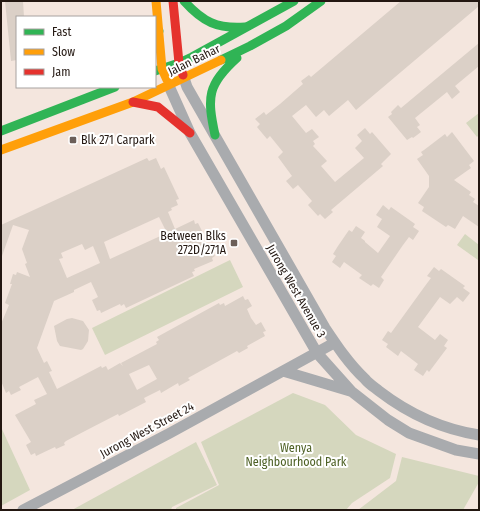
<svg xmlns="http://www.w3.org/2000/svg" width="480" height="511" viewBox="0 0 480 511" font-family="'Fira Sans Condensed',sans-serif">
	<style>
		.green { fill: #d5d7be }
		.building { fill: #dbd0c7; fill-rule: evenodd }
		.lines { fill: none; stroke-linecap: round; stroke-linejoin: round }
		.street { stroke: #a9abae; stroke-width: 11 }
		.fast { stroke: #30b455; stroke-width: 9 }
		.slow { stroke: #ff9f0a; stroke-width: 9 }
		.jam { stroke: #e5322d; stroke-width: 9 }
		.poi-dot { fill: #6c5f59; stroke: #fff; stroke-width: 1.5 }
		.labels { text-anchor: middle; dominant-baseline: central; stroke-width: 4; stroke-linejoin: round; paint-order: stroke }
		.street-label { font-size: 12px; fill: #231711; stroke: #fff }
		.poi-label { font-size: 12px; fill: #231711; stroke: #fff; text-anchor: start }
		.park-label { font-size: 12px; fill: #4d6024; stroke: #fff }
	</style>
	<rect width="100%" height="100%" fill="#f4e6de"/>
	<path class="green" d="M479,113V135L477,137L466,123Z
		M465,234L479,245L478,260L457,245Z
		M230,260L243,287L105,355L92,328Z
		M293,393L325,405L356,435L396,454L390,478L352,503L346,510H176V508L219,485L201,442Z
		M1,427L30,490L1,506Z
		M196,442L217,485L172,507L171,510H72Z
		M402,457L479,476V482L463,510H358L396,481Z"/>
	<path class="building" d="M5,1H23L24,17H17V60L11,61Z
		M401,1H479V6L356,110L348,100L329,116L324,110L316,117L306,105L292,116L306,133L312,129L319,137L313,141L315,144L313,146L327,161L321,166L335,182L364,158L355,148L362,141L357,135L365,128L370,134L372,132L391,154L381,164L383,166L331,210L333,212L325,219L320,214L318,216L308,205L312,201L298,185L293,189L286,181L292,176L278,157L283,152L270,136L267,139L257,127L260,124L255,119L264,112L266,115L280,104L303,84L301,81L309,75L311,77Z
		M479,43V66L455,86L460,92L452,99L447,92L415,118L420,125L417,127L421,132L413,138L412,137L407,140L388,117L392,114L391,112L398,105L401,108Z
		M452,132L474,161L469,165L471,168L454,180L471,192L469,195L475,199L473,202L479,206V227L463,216L455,229L448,225L446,227L422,211L424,207L418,203L429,187V176L417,159L423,155L421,152L424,150L445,134L447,137Z
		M147,158L149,161L156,158L161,169L164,167L179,199L176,200L178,205L171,208L172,210L168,212L175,229L194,220L195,224L198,223L202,231L197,233L204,249L210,246L215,256L212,258L213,261L194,269L195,271L192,272L194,276L126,308L124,304L121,306L120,304L101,313L100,310L97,311L92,300L98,297L91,282L74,290V292L54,301L37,348L44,363L47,361L52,371L49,372L57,389L101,366L102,368L106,366L108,370L120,363L123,366L121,363L157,344L156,342L159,340L157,337L219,303L220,305L224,303L225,306L243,296L245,300L248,299L252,306L247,309L251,318L256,325L261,322L266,331L263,332L265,336L247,346L248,348L239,353L237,351L188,378L190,380L179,386L178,383L161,393L160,390L144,398L146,402L119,416L118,414L85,431L66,441L64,443L65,445L56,449L55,447L36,456L35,453L31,455L26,445L31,442L15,415L36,404L34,400L47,394L38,377L19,387L21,390L11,395L9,391L6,393L1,381V324L9,305L5,303L12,284H10L13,274L16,275L17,272L30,277L25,264L27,263L22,249L29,230L13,225L2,256H1V225ZM159,217L167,233L110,259L104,242ZM82,244L85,250L93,246L100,263L67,278L59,259L63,258L61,253ZM149,365L157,379L137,390L129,374Z
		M383,205L389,210L391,207L408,219L415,224L413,227L419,231L413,240L409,237L403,245L381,277L384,280L379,288L373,284L371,286L359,278L362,275L344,262L340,268L332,262L336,256L333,254L338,246L349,230L352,232L356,226L365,232L361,238L365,241V242L378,253L390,236L377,227L382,219L376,215Z
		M434,267L439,271L441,269L465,286L463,288L470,293L463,302L457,297L450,304L440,297L418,327L435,340L440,334L448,340L444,346L447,348L429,372L427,370L423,376L414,370L418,364L401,351L398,356L386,347L388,344L382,340L388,331L391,333L425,286L431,278L427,276Z
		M72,318L83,321L89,330L88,341L83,349L81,350L60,346L57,341L54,326L67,319Z"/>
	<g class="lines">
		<path class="street" d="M184,78L187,87L325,328C337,346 349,364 365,379C369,384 374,387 379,391C409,414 441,429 479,435
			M169,86L190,133L317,353L351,391L388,420L409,433L456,450L479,454
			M283,371L350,391
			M23,510L170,433L334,343"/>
		<path class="fast" d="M184,1C203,22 217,29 245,27
			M155,41L159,31
			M221,60L250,46L286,26L321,1
			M155,71L179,63L192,57L294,1
			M1,131L115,87
			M215,135C207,97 207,85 237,58"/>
		<path class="slow" d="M156,1L162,69L167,80
			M1,150L133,102L221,60"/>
		<path class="jam" d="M173,1L179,63L183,75
			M133,102L158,107L190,133"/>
	</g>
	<g class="poi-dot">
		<rect x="69" y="136" width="8" height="8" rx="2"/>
		<rect x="230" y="239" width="8" height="8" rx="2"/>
	</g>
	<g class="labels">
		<g class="street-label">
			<text transform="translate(194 60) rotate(-26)">Jalan Bahar</text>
			<text transform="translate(296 291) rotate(60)">Jurong West Avenue 3</text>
			<text transform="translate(147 430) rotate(-28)">Jurong West Street 24</text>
		</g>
		<g class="poi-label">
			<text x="81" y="140">Blk 271 Carpark</text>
			<text x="226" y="236" text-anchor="end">Between Blks<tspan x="226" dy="14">272D/271A</tspan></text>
		</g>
		<g class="park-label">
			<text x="296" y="448">Wenya<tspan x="296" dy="14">Neighbourhood Park</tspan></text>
		</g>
	</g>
	<rect width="480" height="511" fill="none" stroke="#231711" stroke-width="4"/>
	<rect x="16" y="16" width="140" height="72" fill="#ffffff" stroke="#a7a2a0"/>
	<rect x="24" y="29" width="20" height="6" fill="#30b455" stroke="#a7a2a0"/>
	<text x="52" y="36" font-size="12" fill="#231711">Fast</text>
	<rect x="24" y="49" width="20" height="6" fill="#ff9f0a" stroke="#a7a2a0"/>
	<text x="52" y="56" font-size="12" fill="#231711">Slow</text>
	<rect x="24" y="69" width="20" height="6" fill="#e5322d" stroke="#a7a2a0"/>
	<text x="52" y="76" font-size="12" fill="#231711">Jam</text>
</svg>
